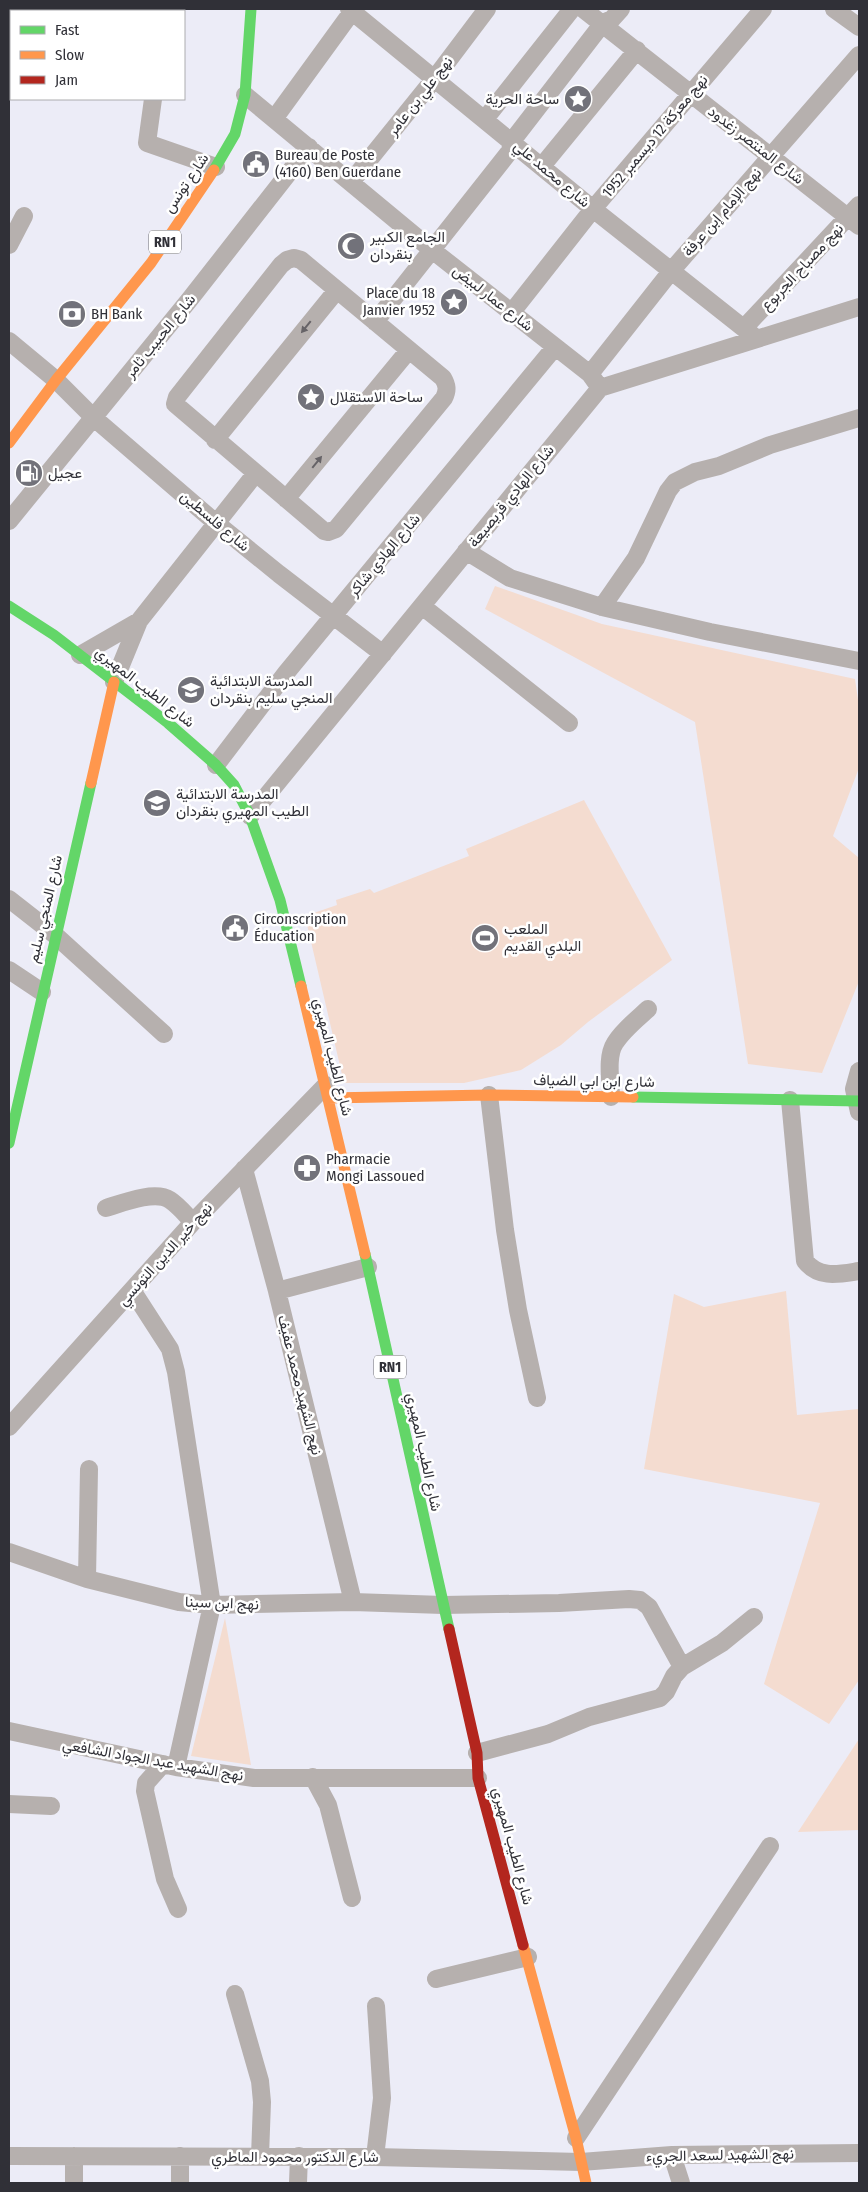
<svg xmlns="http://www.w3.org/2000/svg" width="868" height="2192" viewBox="0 0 868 2192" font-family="'Fira Sans Condensed',Vazirmatn,sans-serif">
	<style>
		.green { fill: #f4dcd0 }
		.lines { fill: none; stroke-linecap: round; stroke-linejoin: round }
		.street { stroke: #b6b0ae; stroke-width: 18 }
		.fast { stroke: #63d668; stroke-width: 11 }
		.slow { stroke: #ff974d; stroke-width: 11 }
		.jam { stroke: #b3261e; stroke-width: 11 }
		.oneway { fill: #666367 }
		.labels { text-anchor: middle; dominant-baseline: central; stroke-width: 5; stroke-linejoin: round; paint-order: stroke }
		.shield { fill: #fff; stroke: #6e6e73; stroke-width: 1 }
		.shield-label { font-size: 14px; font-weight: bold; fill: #303037 }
		.street-label { font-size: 15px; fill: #303037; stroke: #fff }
		.poi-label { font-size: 15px; fill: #303037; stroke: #fff; text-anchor: start }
	</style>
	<rect width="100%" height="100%" fill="#ececf7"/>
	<path class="green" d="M495,586L602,624L855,679L859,707V768L833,836L859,858V981L822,1073L748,1064L695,722L485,609Z
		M584,800L672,960L588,1022L561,1045L521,1070L464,1083H344L305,916L337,905L336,900L370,889L374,893L469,856L466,849Z
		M786,1291L797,1415L859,1409V1680L829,1724L764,1684L820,1503L644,1469L674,1294L704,1307Z
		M225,1618L251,1765L191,1756Z
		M859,1739V1830L798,1832Z"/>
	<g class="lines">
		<path class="street" d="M349,9L593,209L756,338
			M583,9L859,226
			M834,9L859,27
			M165,11V9
			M245,95L432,250L590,374L600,388
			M153,99L147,143L216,167
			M274,119L354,9
			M485,119L572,9
			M542,166L637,50
			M351,182L435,78L487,9
			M9,245L24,216
			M294,258L301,260L443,378C447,385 448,390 444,398L336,529L328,532L324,531L175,404L177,397L281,265L287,260Z
			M512,312L593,209L763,9
			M375,322L510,151L512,141L603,23L612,19L621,9
			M744,328L859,205
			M9,341L56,380L94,418L216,523L279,574L383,654
			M590,374L672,270L859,55
			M215,440L337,290
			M286,499L409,350
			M9,521L190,299L309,147
			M466,551L510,578L602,607L710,632L859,661
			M422,606L569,723
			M602,607L636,558L668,491L675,482L695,472L719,466L770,445L859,418
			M80,655L139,621
			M114,682L139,621L256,473
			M216,765L286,673L555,347
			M250,816L600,388L859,307
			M9,899L55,935L164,1034
			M9,970L42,992
			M489,1095L505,1230L518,1310L537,1398
			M611,1097C611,1081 606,1057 615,1043C623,1030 637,1019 648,1009
			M790,1100L805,1261C819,1279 839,1274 859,1271
			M859,1112L854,1089L859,1071
			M244,1169L277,1291L353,1602
			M106,1208C122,1203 155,1190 170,1200C179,1206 186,1215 193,1222
			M132,1290L170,1349L176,1372L212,1605L176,1767
			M277,1291L368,1267
			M9,1427L193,1222L326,1085
			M9,1552L87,1579L179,1602L212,1605L353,1602L443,1605L559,1603L629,1599L640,1600L649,1607L682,1667
			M87,1579L89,1469
			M9,1731L176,1767L254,1778H478
			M477,1753L548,1734L589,1717L660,1698L666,1692L674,1676L682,1667L722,1643L754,1617
			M163,1764L146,1783L145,1791L165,1879L178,1909
			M313,1777L328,1805L352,1898
			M9,1804L51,1806
			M436,1979L528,1957
			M235,1994L260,2081L262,2102L260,2156
			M576,2138L770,1846
			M672,2155L681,2183
			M9,2156L375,2157L581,2162L672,2155L859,2153
			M180,2156V2183
			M375,2157L382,2098L376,2006
			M74,2183V2156
			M298,2183L299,2156"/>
		<path class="fast" d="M214,170L235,134L245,95L251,9
			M9,606L54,635L168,723L216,765L234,785L250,816L280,900L301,986
			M633,1097L859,1101
			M9,1143L91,783
			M365,1254L449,1629"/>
		<path class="slow" d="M9,443L56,380L151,263L214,170
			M91,783L114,682
			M301,986L365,1254
			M328,1098L489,1095L633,1097
			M523,1945L576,2138L586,2183"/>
		<path class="jam" d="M449,1629L477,1753L478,1778L523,1945"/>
	</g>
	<defs><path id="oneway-solid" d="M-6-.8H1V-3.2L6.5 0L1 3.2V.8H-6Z" transform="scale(1.25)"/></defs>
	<g class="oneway">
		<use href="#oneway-solid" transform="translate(306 327) rotate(129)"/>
		<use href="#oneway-solid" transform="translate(317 462) rotate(-51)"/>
	</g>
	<defs>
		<symbol id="sight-disc" viewBox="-11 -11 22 22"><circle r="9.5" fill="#72727a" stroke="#fff"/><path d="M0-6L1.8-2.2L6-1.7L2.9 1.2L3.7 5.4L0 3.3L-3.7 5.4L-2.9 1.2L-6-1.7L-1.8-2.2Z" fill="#fff"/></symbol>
		<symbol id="civic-disc" viewBox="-11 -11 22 22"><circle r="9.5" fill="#72727a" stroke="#fff"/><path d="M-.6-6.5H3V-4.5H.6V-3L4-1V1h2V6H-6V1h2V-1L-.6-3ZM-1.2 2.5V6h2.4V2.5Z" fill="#fff"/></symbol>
		<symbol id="mosque-disc" viewBox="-11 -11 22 22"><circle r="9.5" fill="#72727a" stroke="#fff"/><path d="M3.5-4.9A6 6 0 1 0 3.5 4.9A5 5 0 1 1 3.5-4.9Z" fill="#fff"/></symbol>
		<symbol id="bank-disc" viewBox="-11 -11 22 22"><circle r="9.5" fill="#72727a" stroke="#fff"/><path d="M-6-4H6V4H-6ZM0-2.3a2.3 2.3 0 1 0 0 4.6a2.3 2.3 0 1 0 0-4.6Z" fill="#fff"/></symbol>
		<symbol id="fuel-disc" viewBox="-11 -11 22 22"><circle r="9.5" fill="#72727a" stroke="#fff"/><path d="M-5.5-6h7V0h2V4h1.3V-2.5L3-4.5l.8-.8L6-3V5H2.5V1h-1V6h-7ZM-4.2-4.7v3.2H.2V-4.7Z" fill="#fff"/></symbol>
		<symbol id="school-disc" viewBox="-11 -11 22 22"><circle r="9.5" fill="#72727a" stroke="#fff"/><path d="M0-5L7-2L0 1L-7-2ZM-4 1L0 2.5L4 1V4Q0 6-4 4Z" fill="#fff"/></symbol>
		<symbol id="stadium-disc" viewBox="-11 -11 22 22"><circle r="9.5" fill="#72727a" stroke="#fff"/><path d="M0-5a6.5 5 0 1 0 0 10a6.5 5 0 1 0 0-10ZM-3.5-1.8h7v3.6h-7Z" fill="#fff"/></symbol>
		<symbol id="pharmacy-disc" viewBox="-11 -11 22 22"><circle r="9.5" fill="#72727a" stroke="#fff"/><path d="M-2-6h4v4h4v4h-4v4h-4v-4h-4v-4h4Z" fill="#fff"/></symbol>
	</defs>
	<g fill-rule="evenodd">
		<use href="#sight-disc" x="562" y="83" width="32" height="32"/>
		<use href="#civic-disc" x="240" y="148" width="32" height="32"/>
		<use href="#mosque-disc" x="335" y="230" width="32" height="32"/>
		<use href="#sight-disc" x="438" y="286" width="32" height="32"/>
		<use href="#bank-disc" x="56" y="298" width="32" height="32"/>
		<use href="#sight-disc" x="295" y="381" width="32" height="32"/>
		<use href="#fuel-disc" x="13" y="457" width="32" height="32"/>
		<use href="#school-disc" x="175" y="674" width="32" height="32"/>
		<use href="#school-disc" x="141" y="787" width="32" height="32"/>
		<use href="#civic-disc" x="219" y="912" width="32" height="32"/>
		<use href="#stadium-disc" x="469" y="922" width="32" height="32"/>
		<use href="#pharmacy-disc" x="291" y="1152" width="32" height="32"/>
	</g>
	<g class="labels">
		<g class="shield">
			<rect x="149" y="230.5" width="32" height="23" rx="4"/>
			<rect x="374" y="1355.5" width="32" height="23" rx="4"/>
		</g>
		<g class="shield-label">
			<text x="165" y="242">RN1</text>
			<text x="390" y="1367">RN1</text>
		</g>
		<g class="street-label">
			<text transform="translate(420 96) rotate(-52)">نهج علي بن عامر</text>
			<text transform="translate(655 136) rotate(-50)">نهج معركة 12 ديسمبر 1952</text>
			<text transform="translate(756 145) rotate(38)">شارع المنتصر زغدود</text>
			<text transform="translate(552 174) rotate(40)">شارع محمد علي</text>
			<text transform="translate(186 183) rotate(-56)">شارع تونس</text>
			<text transform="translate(722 212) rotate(-49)">نهج الإمام إبن عرفة</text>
			<text transform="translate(802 267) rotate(-47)">نهج مصباح الجربوع</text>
			<text transform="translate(493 298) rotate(38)">شارع عمار لبيض</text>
			<text transform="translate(160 336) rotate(-51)">شارع الحبيب ثامر</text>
			<text transform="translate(511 496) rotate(-51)">شارع الهادي قريصيعة</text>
			<text transform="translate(215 521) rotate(40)">شارع فلسطين</text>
			<text transform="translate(384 555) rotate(-50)">شارع الهادي شاكر</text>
			<text transform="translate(145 687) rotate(38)">شارع الطيب المهيري</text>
			<text transform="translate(45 909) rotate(-77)">شارع المنجي سليم</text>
			<text transform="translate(333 1057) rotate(76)">شارع الطيب المهيري</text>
			<text transform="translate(594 1081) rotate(1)">شارع ابن ابي الضياف</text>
			<text transform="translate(165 1254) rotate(-48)">نهج خير الدين التونسي</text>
			<text transform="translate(300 1385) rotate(76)">نهج الشهيد محمد عفيف</text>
			<text transform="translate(424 1452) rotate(78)">شارع الطيب المهيري</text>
			<text transform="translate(222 1603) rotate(2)">نهج ابن سينا</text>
			<text transform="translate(153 1760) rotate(10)">نهج الشهيد عبد الجواد الشافعي</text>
			<text transform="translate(513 1846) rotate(75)">شارع الطيب المهيري</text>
			<text transform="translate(720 2155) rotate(-1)">نهج الشهيد لسعد الجريء</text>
			<text x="295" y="2157">شارع الدكتور محمود الماطري</text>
		</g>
		<g class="poi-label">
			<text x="559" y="99" text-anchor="end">ساحة الحرية</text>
			<text x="275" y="155">Bureau de Poste<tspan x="275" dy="17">(4160) Ben Guerdane</tspan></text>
			<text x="370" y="237">الجامع الكبير<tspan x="370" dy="17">بنقردان</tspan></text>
			<text x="435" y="293" text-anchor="end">Place du 18<tspan x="435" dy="17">Janvier 1952</tspan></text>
			<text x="91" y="314">BH Bank</text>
			<text x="330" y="397">ساحة الاستقلال</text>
			<text x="48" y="473">عجيل</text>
			<text x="210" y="681">المدرسة الابتدائية<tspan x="210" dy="17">المنجي سليم بنقردان</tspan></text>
			<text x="176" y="794">المدرسة الابتدائية<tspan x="176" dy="17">الطيب المهيري بنقردان</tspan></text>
			<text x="254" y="919">Circonscription<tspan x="254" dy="17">Éducation</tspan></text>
			<text x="504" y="929">الملعب<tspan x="504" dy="17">البلدي القديم</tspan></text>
			<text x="326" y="1159">Pharmacie<tspan x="326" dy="17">Mongi Lassoued</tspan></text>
		</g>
	</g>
	<rect width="868" height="2192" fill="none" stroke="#303037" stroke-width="20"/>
	<rect x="10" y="10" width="175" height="90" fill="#ffffff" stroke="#acacaf"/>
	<rect x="20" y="26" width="25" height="8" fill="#63d668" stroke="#acacaf"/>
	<text x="55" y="35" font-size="15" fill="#303037">Fast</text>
	<rect x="20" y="51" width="25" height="8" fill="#ff974d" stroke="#acacaf"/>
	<text x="55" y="60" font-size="15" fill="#303037">Slow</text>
	<rect x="20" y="76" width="25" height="8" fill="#b3261e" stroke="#acacaf"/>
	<text x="55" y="85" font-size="15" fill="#303037">Jam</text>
</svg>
